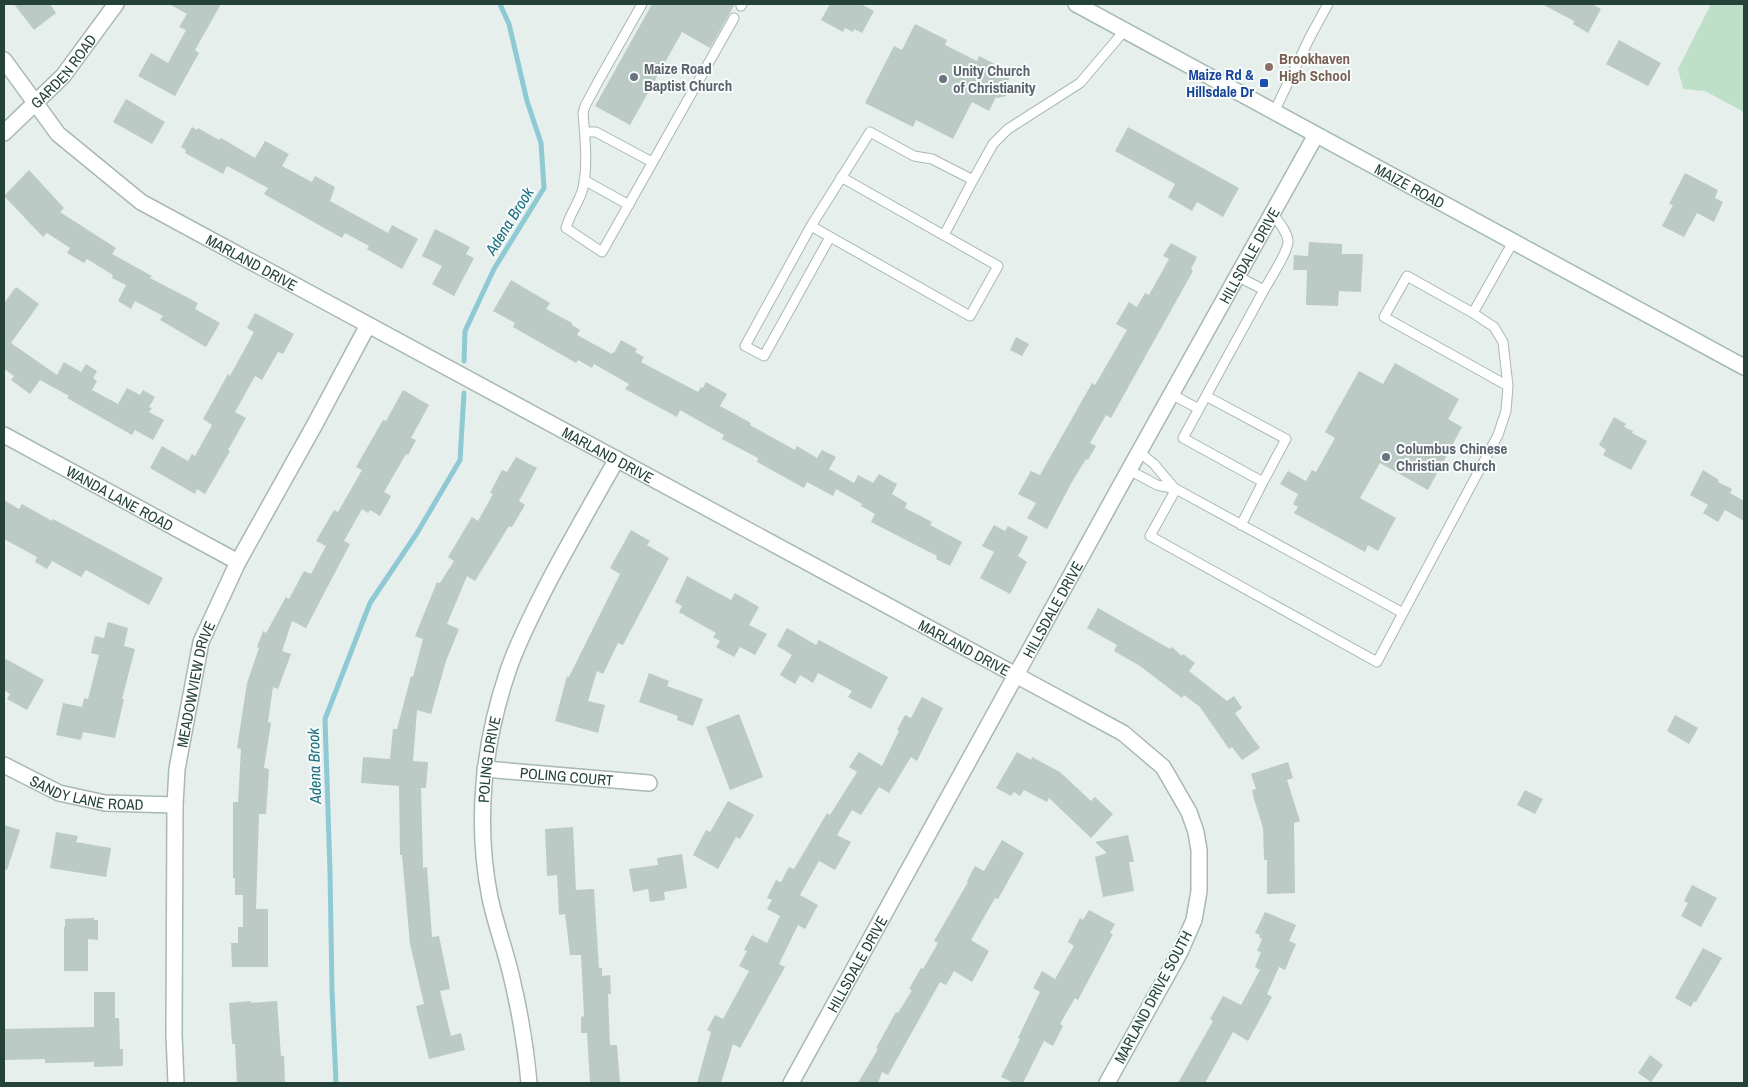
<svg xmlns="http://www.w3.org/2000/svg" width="1748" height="1087" viewBox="0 0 1748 1087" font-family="'Archivo Narrow',sans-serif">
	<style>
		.green { fill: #bfe0c8 }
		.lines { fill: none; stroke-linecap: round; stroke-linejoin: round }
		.stream { stroke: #8ec9d4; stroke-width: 5 }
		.building { fill: #bbcac4 }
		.lane-casing { stroke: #a8b8b2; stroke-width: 11 }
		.street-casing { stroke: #a8b8b2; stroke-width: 18 }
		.secondary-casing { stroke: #a4bbb3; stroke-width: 18 }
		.lane { stroke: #fff; stroke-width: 9 }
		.street { stroke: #fff; stroke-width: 15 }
		.secondary { stroke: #fff; stroke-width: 15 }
		.education-dot { fill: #8d6e63; stroke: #f7fbf9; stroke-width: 2 }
		.worship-dot { fill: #6b7280; stroke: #f7fbf9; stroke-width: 2 }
		.transit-dot { fill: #1a4fb4; stroke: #f7fbf9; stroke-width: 2 }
		.labels { text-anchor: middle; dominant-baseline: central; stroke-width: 4; stroke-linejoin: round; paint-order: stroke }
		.education-label { font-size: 15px; font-weight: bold; fill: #785e54; stroke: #f7fbf9; text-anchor: start }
		.worship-label { font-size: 15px; font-weight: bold; fill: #5b616d; stroke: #f7fbf9; text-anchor: start }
		.street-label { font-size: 15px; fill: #24423a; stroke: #f7fbf9 }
		.transit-label { font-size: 15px; font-weight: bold; fill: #164399; stroke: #f7fbf9; text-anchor: end }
		.water-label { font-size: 16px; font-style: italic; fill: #1c6f80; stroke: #f7fbf9 }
	</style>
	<rect width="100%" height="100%" fill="#e6efeb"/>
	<path class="green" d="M1711,4H1744V112L1705,91L1683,89L1678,69Z"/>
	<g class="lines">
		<path class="stream" d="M464,361L465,331L494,269L544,188L541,143L527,101L509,24L500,4
			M336,1083L332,991L330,871L325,719L370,603L417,533L460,460L464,393"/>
	</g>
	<path class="building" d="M14,4H50L56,13L34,30Z
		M169,4H221L195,50L199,53L175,96L138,76L151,53L168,63L186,30L179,27L187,14Z
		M652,4H735L710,48L682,32L630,125L595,106Z
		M830,4H861L874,11L862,33L854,29L853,32L845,28L843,32L821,20Z
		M1542,4H1592L1601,9L1588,33L1573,24L1574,21Z
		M915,24L947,40L945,45L977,61L979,56L1012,73L1006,85L1008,90L1006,96L998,98L996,97L989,111L972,102L953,139L916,120L913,127L865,103L894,46L902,50Z
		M1619,40L1661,63L1648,86L1606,64Z
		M126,99L165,122L152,144L113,122Z
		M192,127L197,130L198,128L219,140L221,138L255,158L265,141L289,154L282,166L312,182L315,176L335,187L330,201L388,233L392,225L418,239L402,269L367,249L369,246L345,233L342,238L264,194L268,188L227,166L223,174L185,153L186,150L181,147Z
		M1128,127L1239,188L1223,217L1197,202L1192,211L1168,197L1175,184L1115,151Z
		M29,170L64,208L60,212L116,248L112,254L152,276L150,278L198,303L195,309L220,323L206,347L160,320L163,316L135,301L131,309L118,301L126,285L112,278L113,275L87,259L84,263L67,253L70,248L47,233L43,237L4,196Z
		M1685,173L1718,190L1715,198L1723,202L1714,222L1697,213L1684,237L1662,226L1673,205L1669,204Z
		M435,229L470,247L466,254L474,258L454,296L432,284L442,266L422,256Z
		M1309,242L1342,244V254H1363L1361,292L1339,291L1338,306L1306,305L1307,270H1293L1294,255L1308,256Z
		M1171,243L1197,257L1191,269L1193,271L1111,418L1106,415L1090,443L1096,446L1088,460L1086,459L1072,482L1047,529L1027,518L1036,503L1018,494L1031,471L1040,475L1092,383L1095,385L1127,330L1116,324L1129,302L1137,307L1145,293L1149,295L1169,259L1163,256Z
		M511,280L550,303L546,309L572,323V325L580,330L577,335L612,354L613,352L614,353L621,340L637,349L635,352L644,357L641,362L698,392L701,387L703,388L706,382L727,394L720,406L751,423L750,425L795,450L797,446L817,458L822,450L836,457L829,469L854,483L858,475L873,483L879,474L897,484L892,494L907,503L905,508L932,522L930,525L962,542L950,566L936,559L937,556L871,522L875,514L861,506L862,504L836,489L833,496L807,482L804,488L757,462L758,458L722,439L724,435L680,410L677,417L625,389L629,384L594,364L592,368L578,360L576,363L513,327L515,323L493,311Z
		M16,287L39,304L11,343L57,375L64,362L81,372L86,364L97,371L93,378L97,381L92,390L118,404L127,388L140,395L143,390L155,397L149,407L152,408L149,412L164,420L153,440L135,430L132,435L67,398L69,396L40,380L30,394L11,380L14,376L4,369V303Z
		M255,313L294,334L283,354L278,352L262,380L255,376L235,412L246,418L228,450L230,451L205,494L197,489L195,494L150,468L162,446L188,461L192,454L195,456L212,425L203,419L228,374L230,376L254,332L247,328Z
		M1016,337L1029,344L1022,356L1010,350Z
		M1395,363L1459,399L1448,419L1462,427L1428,490L1380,463L1360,498L1396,518L1378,551L1368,545L1365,552L1294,513L1298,507L1293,504L1298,494L1280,484L1288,471L1306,481L1312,470L1316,472L1335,438L1325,432L1359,371L1383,384Z
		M403,390L429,405L411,438L416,440L408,455L406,454L384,492L391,496L380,516L370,510L368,513L362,509L344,541L350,544L306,628L292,621L282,651L291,654L278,689L273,687L268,722L271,723L264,768L269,769L266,814H259L256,909H268V967H232L231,943H238V927H243V895H235V878H233V802H238L241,749L237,748L247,683L259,648L257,647L263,631L266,633L286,597L289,599L304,571L311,574L326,546L316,541L334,510L338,512L362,470L356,467L383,420L386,421Z
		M1614,417L1626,424L1624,427L1633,431L1632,433L1647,441L1631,470L1603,455L1606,450L1599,445Z
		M516,457L537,468L519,501L525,505L512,527L509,526L475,581L467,576L447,624L459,629L446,661L431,714L417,710L413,761L428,762L426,788H421L423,868L427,867L432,937L439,936L450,989L440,991L451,1036L461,1033L465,1050L429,1059L416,1006L424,1004L410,944L402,855H400L399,786L361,783L363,757L390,759L393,729H397L411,676L413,677L423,639L415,636L437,582L440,583L454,561L448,557L472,517L478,521L493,494L490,493L502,470L507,472Z
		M1703,470L1719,480L1718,482L1732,489L1730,493L1744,501V521L1725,510L1718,522L1703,513L1708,505L1690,495Z
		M4,500L19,509L22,504L52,521L53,519L163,578L149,605L86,570L81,577L52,561L47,569L35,562L37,557L4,539Z
		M994,525L1005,531L1008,526L1028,537L1018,556L1027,562L1010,594L980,578L994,552L982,546Z
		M631,530L650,541L647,545L669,558L623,645L618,643L603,674L597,671L588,701L605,705L598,733L555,721L567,676L569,677L620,574L610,568Z
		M687,576L731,600L735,593L759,607L749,625L767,634L755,655L740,647L734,657L716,647L720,641L713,637L716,633L679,612L682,606L675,602Z
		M1098,608L1170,649L1172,647L1182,656L1183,654L1195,663L1189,671L1227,701L1234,696L1242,708L1235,713L1260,748L1242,760L1232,747L1229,749L1200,707L1184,695L1182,698L1140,666L1114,651L1117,645L1087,628Z
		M108,622L128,628L124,646L135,649L122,699H124L115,738L83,732L81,740L56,735L63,703L82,707L84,698L88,699L99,655L91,653L95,636L104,638Z
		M787,628L816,645L819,640L888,677L871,709L848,697L852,691L818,673L813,683L800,675L795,684L780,675L792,655L777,646Z
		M4,658L44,680L27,710L7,699L10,694L4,690Z
		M649,673L669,681L667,686L703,699L693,726L677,720L678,716L639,702Z
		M922,697L943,708L917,761L911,757L889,793L879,787L861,815L852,810L837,835L851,842L835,870L819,861L800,895L818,905L805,929L798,925L779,964L785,967L740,1048L733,1044L721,1083H697L711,1032L707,1030L715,1015L723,1019L749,971L739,966L747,951L744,950L752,935L767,943L780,916L767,909L772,900L767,898L776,880L781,882L789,867L794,869L827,813L830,815L857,772L849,767L859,752L882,766L899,731L897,730L905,715L911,718Z
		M739,714L763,777L730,790L706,727Z
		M1675,715L1698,728L1689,744L1667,731Z
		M1017,752L1031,760L1032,757L1060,772L1091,801L1095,797L1113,814L1091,838L1049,798L1047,802L1024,790L1020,796L1014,792L1011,796L996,788Z
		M1288,762L1293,778L1287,780L1300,821L1294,823L1295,893L1267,894V860H1264L1263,828L1254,799L1252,790L1256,789L1251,774Z
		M1525,790L1543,799L1535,814L1517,805Z
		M728,801L754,815L740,839L736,837L718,869L693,855L706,830L710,832Z
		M4,825L20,830L7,870L4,869Z
		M573,827L576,890L594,889L599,968H602V976L610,975L611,994H608L610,1045H617L620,1083H590L587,1033H581V1017L584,1016L581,955H570L565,914L559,915L557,875L547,876L545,829Z
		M56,832L78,836L76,842L111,848L106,877L50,868Z
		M1128,835L1134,862H1129L1134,891L1103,897L1095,857L1107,853L1095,842Z
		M1002,840L1024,853L998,899L995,898L971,940L989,951L972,982L954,971L946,985L940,982L888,1075L882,1072L878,1083H858L878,1049L876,1048L896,1012L898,1013L912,990L909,989L921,968L923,969L938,943L934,941L968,882L967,881L975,866L984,871Z
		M682,854L687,888L664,892L665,900L650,902L648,889L633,892L629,869L658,865L657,858Z
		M1692,885L1717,898L1701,927L1681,916L1688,903L1684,901Z
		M1089,910L1115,924L1110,933L1113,934L1078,1000L1075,998L1060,1024L1063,1026L1053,1046L1044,1041L1023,1083H1014L1001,1077L1020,1039L1018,1038L1040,992L1033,988L1042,971L1055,979L1074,946L1068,942L1080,918L1083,920Z
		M1265,912L1296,925L1289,941L1296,944L1285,970L1279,967L1267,994L1272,997L1248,1041L1233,1032L1205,1083H1178L1213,1021L1210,1019L1223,996L1241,1005L1260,970L1255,967L1261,952L1257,951L1262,939L1259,937L1260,935L1255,933Z
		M94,918V920H98V940L88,939V971H64V927H65V919Z
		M1703,948L1722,958L1696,1002L1694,1001L1691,1007L1675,998Z
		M94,992H115V1018H119L120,1049H123V1066L94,1067V1062L45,1063V1059L4,1060V1029L94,1027Z
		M251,1001V1003L277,1001L281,1056H284L285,1083H237L235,1044H232L229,1003Z
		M1650,1055L1663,1065L1651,1082L1638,1073Z"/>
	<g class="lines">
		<defs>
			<path id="lane" d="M642,4L599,80L585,106L583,113C585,137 588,165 583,188C580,201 570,213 566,228L602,252L734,18
				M741,6L742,4
				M1274,112L1310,37L1328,4
				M585,132H596L652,162
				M584,180L629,205
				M811,226L970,316L998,266L841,177
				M944,235L973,180
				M830,237L764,356L745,346L811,226L870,132L914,156L932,159L973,180L993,144L1008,129L1080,83L1125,30
				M1264,290C1269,281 1289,250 1288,241C1287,231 1278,221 1272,213
				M1473,313L1407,276L1384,317L1508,386
				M1171,394L1199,409
				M1206,396L1286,439L1263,482L1183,438L1264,290L1237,276
				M1139,452L1154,464L1175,489
				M1129,470L1157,485L1176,489L1403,613L1498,435L1506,411L1508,386L1503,342L1494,327L1473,313L1513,242
				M1176,489L1150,536L1377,662L1403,613
				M1241,525L1263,482"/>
			<g id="street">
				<path id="s1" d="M4,60L58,134L141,202L1123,733L1163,767L1189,812L1196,832L1199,850V891L1194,920L1180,952L1107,1083"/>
				<path id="s2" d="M4,133L63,76L116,4"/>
				<path id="s3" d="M4,435L238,562"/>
				<path id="s4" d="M4,765L59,793L105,803L175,805"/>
				<path id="s5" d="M485,769L649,783"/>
				<path id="s6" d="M176,1083L174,1035L175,805L177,769L201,642L238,562L314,426L368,325"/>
				<path id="s7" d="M529,1083C526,1049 520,1013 512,979C506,952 496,926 490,898C475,823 483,744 508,671C518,641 533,613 547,585C569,543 593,501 617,459"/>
				<path id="s8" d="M791,1083L1129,470L1316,135"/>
			</g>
			<g id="secondary">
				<path id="s9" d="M1076,4L1744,367"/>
			</g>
		</defs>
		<use href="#lane" class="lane-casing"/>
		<use href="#street" class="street-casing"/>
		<use href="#secondary" class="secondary-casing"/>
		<use href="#lane" class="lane"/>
		<use href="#street" class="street"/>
		<use href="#secondary" class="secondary"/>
	</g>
	<circle class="education-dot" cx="1269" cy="67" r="5"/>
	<g class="worship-dot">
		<circle cx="634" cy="77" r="5"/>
		<circle cx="943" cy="79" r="5"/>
		<circle cx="1386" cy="457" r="5"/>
	</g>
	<rect class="transit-dot" x="1259" y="78" width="10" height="10" rx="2.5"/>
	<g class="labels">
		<g class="education-label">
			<text x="1279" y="58">Brookhaven<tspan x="1279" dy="17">High School</tspan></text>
		</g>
		<g class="worship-label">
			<text x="644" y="68">Maize Road<tspan x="644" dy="17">Baptist Church</tspan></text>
			<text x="953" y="70">Unity Church<tspan x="953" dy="17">of Christianity</tspan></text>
			<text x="1396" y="448">Columbus Chinese<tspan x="1396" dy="17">Christian Church</tspan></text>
		</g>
		<g class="street-label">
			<text stroke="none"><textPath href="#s2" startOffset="86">GARDEN ROAD</textPath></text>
			<text stroke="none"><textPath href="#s9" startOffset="380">MAIZE ROAD</textPath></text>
			<text stroke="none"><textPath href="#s8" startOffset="946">HILLSDALE DRIVE</textPath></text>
			<text stroke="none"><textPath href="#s1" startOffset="325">MARLAND DRIVE</textPath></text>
			<text stroke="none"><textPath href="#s1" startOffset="730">MARLAND DRIVE</textPath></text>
			<text stroke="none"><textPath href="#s3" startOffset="132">WANDA LANE ROAD</textPath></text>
			<text stroke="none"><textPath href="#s8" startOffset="541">HILLSDALE DRIVE</textPath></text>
			<text stroke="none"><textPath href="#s1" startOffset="1135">MARLAND DRIVE</textPath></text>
			<text stroke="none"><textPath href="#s6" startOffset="401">MEADOWVIEW DRIVE</textPath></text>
			<text stroke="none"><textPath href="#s7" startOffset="329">POLING DRIVE</textPath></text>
			<text stroke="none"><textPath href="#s5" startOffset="82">POLING COURT</textPath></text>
			<text stroke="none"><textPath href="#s4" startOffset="89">SANDY LANE ROAD</textPath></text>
			<text stroke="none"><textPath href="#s8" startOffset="136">HILLSDALE DRIVE</textPath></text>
			<text transform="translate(1153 997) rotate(-62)">MARLAND DRIVE SOUTH</text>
		</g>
		<g class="transit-label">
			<text x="1254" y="74">Maize Rd &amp;<tspan x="1254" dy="17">Hillsdale Dr</tspan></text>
		</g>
		<g class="water-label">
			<text transform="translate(509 221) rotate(-58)">Adena Brook</text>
			<text transform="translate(314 766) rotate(-92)">Adena Brook</text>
		</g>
	</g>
	<rect width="1748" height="1087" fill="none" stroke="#24423a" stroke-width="10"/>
</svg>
